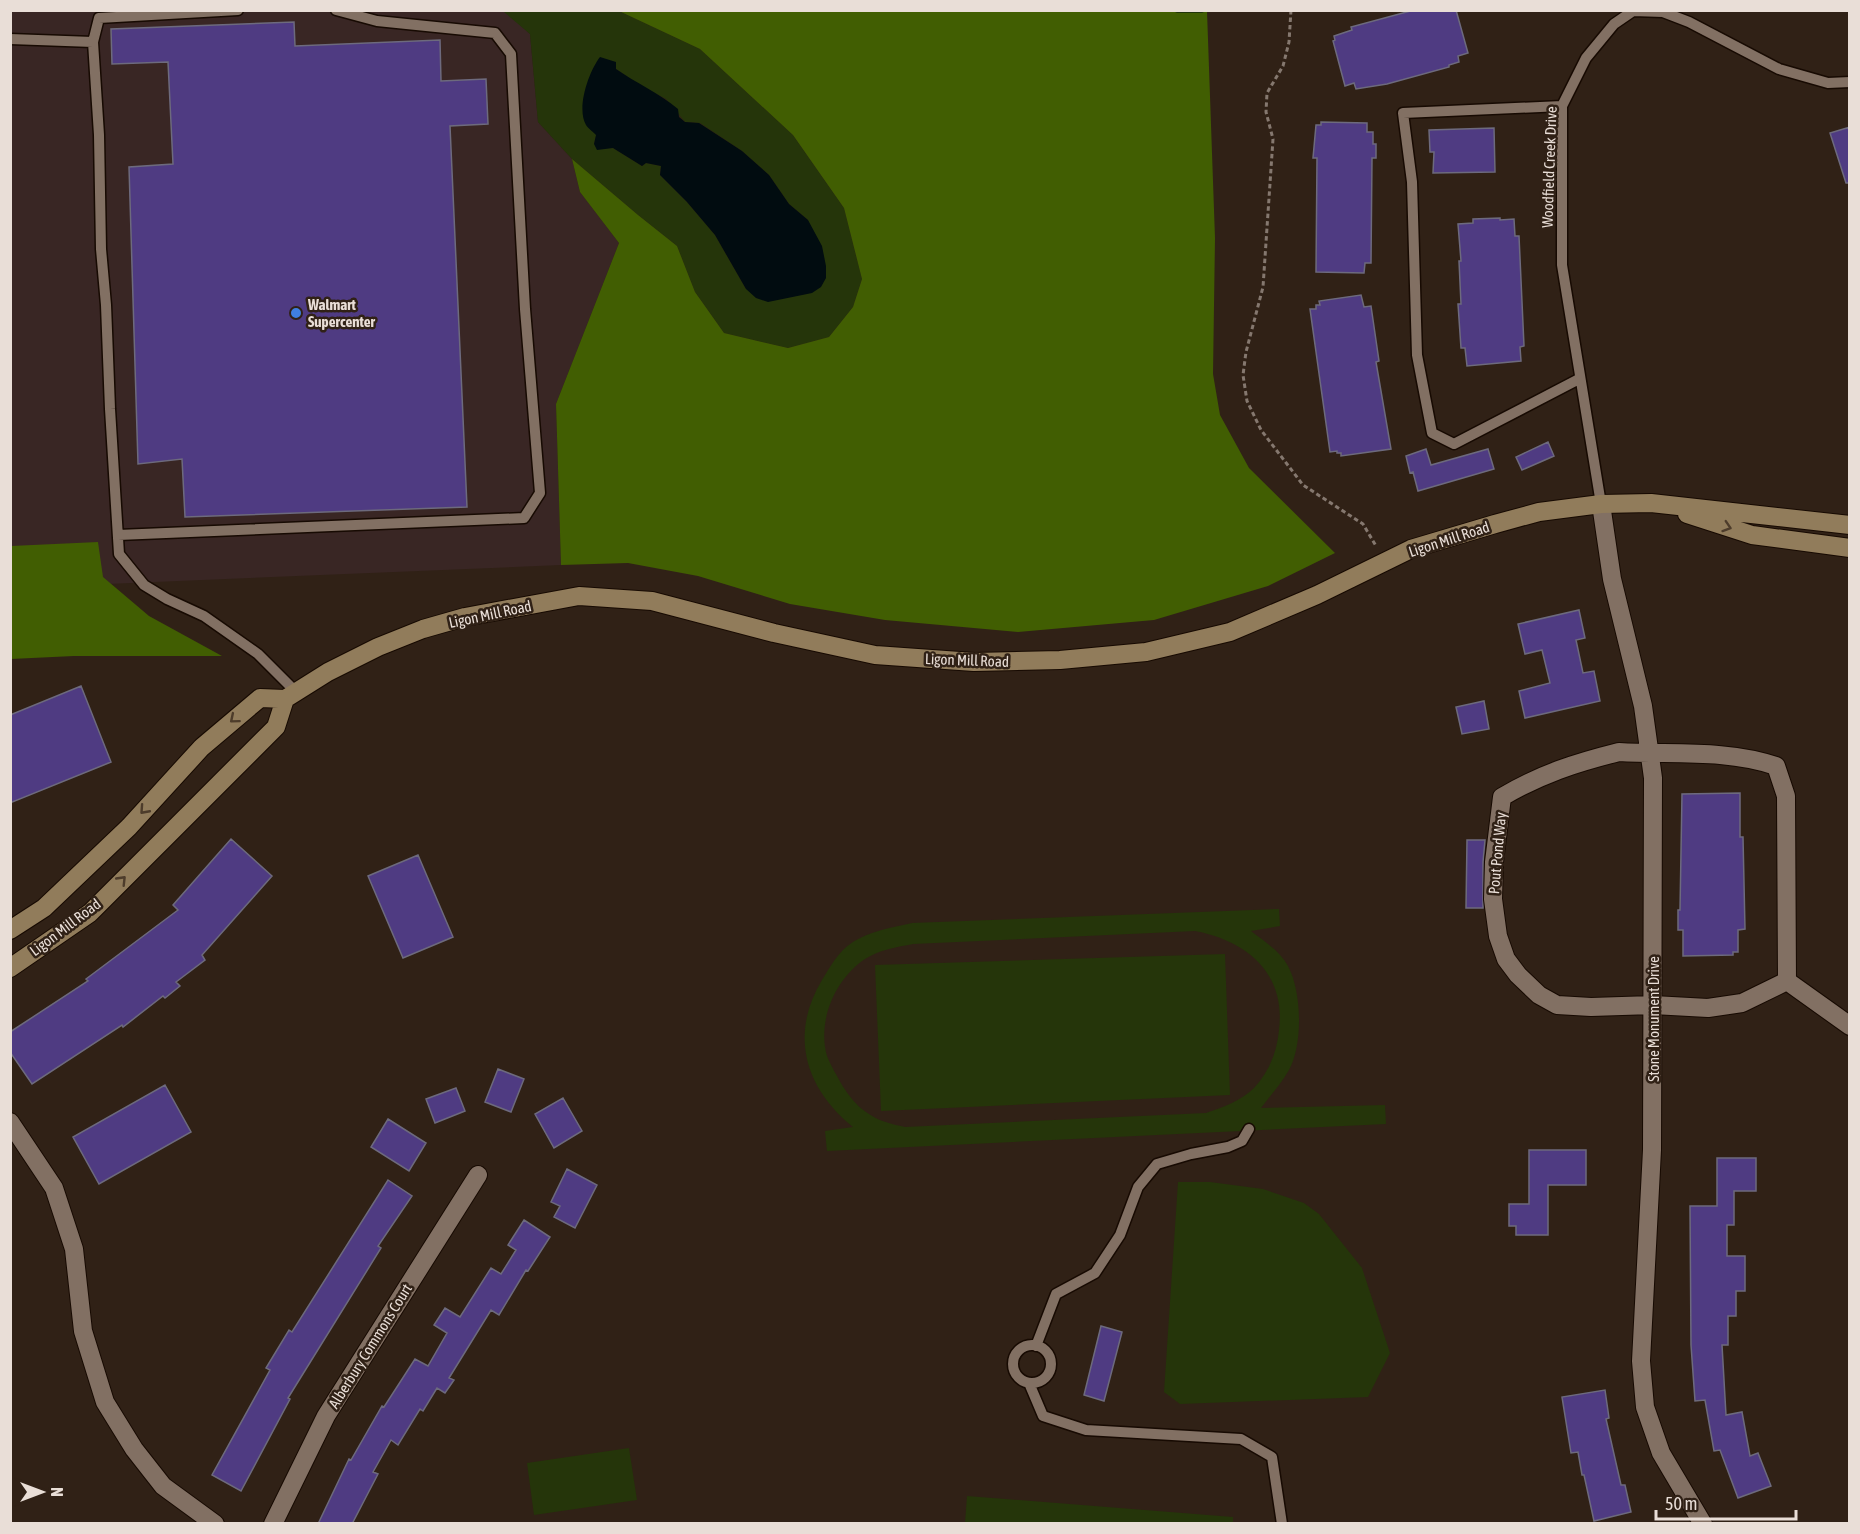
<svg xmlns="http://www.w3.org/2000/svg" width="1860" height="1534" viewBox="0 0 1860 1534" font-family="'Asap Condensed',sans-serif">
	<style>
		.commercial { fill: #392624 }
		.green { fill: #25350a; fill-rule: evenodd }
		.forest { fill: #415e02 }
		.water { fill: #010c10 }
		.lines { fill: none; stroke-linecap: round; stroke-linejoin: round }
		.stream { stroke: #010c10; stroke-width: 5 }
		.building { fill: #4f3b82; stroke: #6d6a7d; stroke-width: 1.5 }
		.lane-casing { stroke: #170a02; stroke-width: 13 }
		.street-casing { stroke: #170a02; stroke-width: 20 }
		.secondary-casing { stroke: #170a02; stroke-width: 20 }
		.path { stroke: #85786f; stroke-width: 3; stroke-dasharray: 4.5 3; stroke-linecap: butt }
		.lane { stroke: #827063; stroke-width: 10 }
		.street { stroke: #827063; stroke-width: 18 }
		.secondary { stroke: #917c5b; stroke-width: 18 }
		.oneway { stroke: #4d3c2b }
		.shop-dot { fill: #3f7fe0; stroke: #302116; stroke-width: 2 }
		.labels { text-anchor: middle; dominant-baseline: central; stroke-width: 5; stroke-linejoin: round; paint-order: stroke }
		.street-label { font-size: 15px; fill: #e9ded7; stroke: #302116 }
		.poi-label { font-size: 15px; font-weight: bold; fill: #e9ded7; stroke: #302116; text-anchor: start }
	</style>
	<rect width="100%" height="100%" fill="#302116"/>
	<path class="commercial" d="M504,10L530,34L538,122L572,159L580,192L619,243L556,404L561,565L11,588L10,11Z"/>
	<path class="green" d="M371,11H619L700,49L793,135L844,208L862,279L853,307L829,337L788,348L724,333L695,292L677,246L638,215L572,159L538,122L530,34L504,12H375ZM615,62L616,69L641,86L666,99L685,122L700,123L742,151L769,175L789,204L808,220L746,289L715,235L687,202L660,175L661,166L646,163L642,166L613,148L594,144Z
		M1279,909L1280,926L1251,931C1264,941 1280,951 1288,966C1302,992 1303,1045 1289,1070C1281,1084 1270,1096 1261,1108L1385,1105L1386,1124L827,1151L825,1131L853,1127C805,1088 789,1035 822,980C828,970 835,958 843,950C860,933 889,928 912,923ZM1195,931C1247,941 1286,973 1279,1030C1277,1052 1269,1072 1254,1088C1241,1101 1223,1107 1206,1113L905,1127C891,1124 878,1121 866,1112C856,1105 849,1096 842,1085C837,1076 831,1066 827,1056C817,1021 835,979 865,959C879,950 897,947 913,944Z
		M1225,954L1230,1095L881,1111L875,965Z
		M1178,1182H1210L1263,1189L1304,1203L1319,1214L1362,1268L1390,1353L1368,1397L1180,1404L1164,1392Z
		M629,1448L637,1500L534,1515L527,1463Z
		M967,1496L1233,1517V1523H965Z"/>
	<path class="forest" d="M619,11H1207L1215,238L1213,374L1220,415L1249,468L1335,553L1268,586L1154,620L1018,632L885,620L790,604L698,576L628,563L561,565L556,404L619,243L580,192L572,159L638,215L677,246L695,292L724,333L788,348L829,337L853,307L862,279L844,208L793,135L700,49Z
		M98,542L103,577L149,616L222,656H74L11,659V546Z"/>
	<path class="water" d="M600,57L616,62V69C636,83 659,93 678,109L679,117L685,122L699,123L742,151L769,175L789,204L808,220L822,246L826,266V278L821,287L812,293L768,302L756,298L746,289L715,235L687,202L660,175L661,166L646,163L642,166L613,148L597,150L594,144L596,135C593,132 588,128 586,125C576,108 589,71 600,57Z"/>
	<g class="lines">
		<path class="stream" d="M1177,10H1202"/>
	</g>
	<path class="building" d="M1414,10H1456L1468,53L1458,56L1459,62L1449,65V67L1387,84L1356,89L1354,83L1345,86L1333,41L1335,40L1334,36L1352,30L1351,27Z
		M294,22L295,46L440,40L441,81L486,79L488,124L450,126L467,507L185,517L182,459L138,464L129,167L173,164L168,62L112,64L111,29Z
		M1321,122L1367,123V132H1373V144H1376V158H1372L1371,263H1365L1364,273L1316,272L1317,158H1313L1316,125H1321Z
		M1850,127V183H1846L1830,133Z
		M1494,128L1495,172L1433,173L1434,152H1430L1429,130Z
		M1500,218V220L1514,219L1515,236H1519L1524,346L1520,347L1521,361L1467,366L1465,348H1461L1458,304H1461L1459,261H1461L1458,224L1473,223V219Z
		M1361,295L1364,307L1371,306L1379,361L1376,362L1391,449L1341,456V453H1337V451L1330,452L1310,309H1316V305H1320L1319,301Z
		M1548,442L1554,456L1522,470L1516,457Z
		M1426,449L1431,465L1488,449L1494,469L1418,491L1413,472L1410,473L1406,456Z
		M1579,610L1585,638L1576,640L1583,673L1594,671L1600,701L1525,718L1519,691L1550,683L1542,650L1525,654L1518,624Z
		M81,686L111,762L10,803V715Z
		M1484,701L1489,729L1462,734L1456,707Z
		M1740,793V837H1743L1745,929L1738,930V952H1733V955L1683,956V930H1678V910H1680L1682,794Z
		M231,839L272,876L202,955L205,960L176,982L180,986L165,998L163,996L123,1027L122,1025L32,1084L10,1052V1032L88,981L86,979L178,910L173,905Z
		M1467,840H1485L1483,862V908H1466Z
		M418,855L453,937L403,958L368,876Z
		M498,1069L524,1079L511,1112L485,1102Z
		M165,1085L191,1132L99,1184L73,1137Z
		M456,1088L465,1111L435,1123L426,1099Z
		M563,1098L582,1131L554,1148L535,1114Z
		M388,1119L426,1143L409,1171L371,1147Z
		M1529,1150H1586V1185H1548V1235H1516V1226H1509V1204H1529Z
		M1717,1158H1756V1191H1734V1225H1727V1256H1745V1291H1736V1316H1728V1345H1722L1726,1415L1742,1412L1750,1456L1758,1453L1771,1486L1738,1498L1720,1450L1714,1451L1705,1400L1695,1401L1691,1345L1690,1206H1717Z
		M567,1169L597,1185L575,1228L554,1217L560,1206L551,1202Z
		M388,1180L412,1196L378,1246L381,1248L288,1398L290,1399L241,1491L212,1475L270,1370L266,1368L289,1330L292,1332Z
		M524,1220L550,1237L528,1271L526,1270L499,1315L491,1310L449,1378L454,1380L445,1393L437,1388L423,1411L420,1409L398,1445L391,1440L373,1472L378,1474L352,1524H318L349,1459L351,1460L382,1406L384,1407L415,1359L428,1366L447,1333L434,1325L445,1308L460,1317L491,1268L501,1274L516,1250L508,1245Z
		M1101,1326L1122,1332L1104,1401L1084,1395Z
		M1605,1390L1609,1418L1606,1419L1621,1485H1625L1631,1512L1594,1521L1584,1475H1582L1578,1452L1571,1453L1562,1397Z"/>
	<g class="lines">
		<defs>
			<path id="lane" d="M10,39L93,42L99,135L101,249L106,305L110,409L119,554L144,585L167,599L204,616L258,654L296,692
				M93,42L99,18L238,10
				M1562,106L1403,113L1412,182L1417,355L1432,433L1454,444L1579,379
				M1601,504L1562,265V106L1586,58L1614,24L1633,11L1663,12L1689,22L1779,69L1828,83L1850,82
				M118,535L524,518L540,493L525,309L511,54L495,33L377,21L336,10
				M1013 1364a19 19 0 1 1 38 0a19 19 0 1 1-38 0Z
				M1036,1346L1056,1294L1095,1273L1120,1235L1138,1187L1157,1164L1191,1154L1228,1147L1242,1141L1249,1129
				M1029,1383L1043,1416L1086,1430L1241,1439L1272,1457L1282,1524"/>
			<path id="street" d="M1601,504L1612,579L1643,706L1653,778L1652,1150L1641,1361L1645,1407L1661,1453L1703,1524
				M1619,752C1671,755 1726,749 1776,766L1786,796L1787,981L1742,1003L1708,1008L1653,1005L1591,1007L1557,1005L1539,995L1518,975L1506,959L1498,936L1493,899L1494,862L1502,797C1541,774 1575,763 1619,752Z
				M1787,981L1850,1026
				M10,1122L54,1188L74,1249L83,1331L105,1402L134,1449L163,1486L215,1524
				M273,1524L326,1416L478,1175"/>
			<path id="secondary" d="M1687,514L1752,535L1850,548
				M10,930L44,908L129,827L202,747L260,698L285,699L328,672L378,647L423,629L465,617L579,596L652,601L774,633L875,655L974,662L1060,660L1146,652L1230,632L1317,595L1411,549L1495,524L1539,512L1601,504L1651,503L1850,525
				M10,968L90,913L276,727L285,699"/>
		</defs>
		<use href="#lane" class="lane-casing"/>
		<use href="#street" class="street-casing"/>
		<use href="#secondary" class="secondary-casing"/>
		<path class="path" d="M1291,10L1289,42L1283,66L1267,93L1266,112L1273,139L1263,287L1246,352L1243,375L1247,401L1261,430L1303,485L1363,524L1376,546"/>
		<use href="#lane" class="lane"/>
		<use href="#street" class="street"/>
		<use href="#secondary" class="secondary"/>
	</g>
	<defs><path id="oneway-chevron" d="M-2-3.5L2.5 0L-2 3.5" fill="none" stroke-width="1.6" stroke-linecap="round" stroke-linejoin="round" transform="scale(1.5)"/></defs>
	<g class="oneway">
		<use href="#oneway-chevron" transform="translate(1727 527) rotate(18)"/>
		<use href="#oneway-chevron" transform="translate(234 719) rotate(140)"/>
		<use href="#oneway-chevron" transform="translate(144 810) rotate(132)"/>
		<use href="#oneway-chevron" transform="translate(122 880) rotate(-46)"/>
	</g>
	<circle class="shop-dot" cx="296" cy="313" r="6"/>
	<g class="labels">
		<g class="street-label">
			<text transform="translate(1549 167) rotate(-88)">Woodfield Creek Drive</text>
			<text transform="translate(1449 539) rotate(-18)">Ligon Mill Road</text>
			<text transform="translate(490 614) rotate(-12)">Ligon Mill Road</text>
			<text transform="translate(967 660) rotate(2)">Ligon Mill Road</text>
			<text transform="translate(1497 853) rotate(-85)">Pout Pond Way</text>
			<text transform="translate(65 927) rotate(-37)">Ligon Mill Road</text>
			<text transform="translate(1653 1019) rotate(-90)">Stone Monument Drive</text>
			<text transform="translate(370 1346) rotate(-58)">Alberbury Commons Court</text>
		</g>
		<g class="poi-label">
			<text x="308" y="304">Walmart<tspan x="308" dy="17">Supercenter</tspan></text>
		</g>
	</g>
	<rect width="1860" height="1534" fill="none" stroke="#e9ded7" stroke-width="24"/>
	<g transform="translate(42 1492) rotate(90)" stroke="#302116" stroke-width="4.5" paint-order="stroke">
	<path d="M0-4.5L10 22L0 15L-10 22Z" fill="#e9ded7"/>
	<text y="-9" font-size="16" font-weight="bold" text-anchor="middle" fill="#e9ded7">N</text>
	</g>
	<path d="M1656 1510v9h140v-9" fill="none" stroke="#e9ded7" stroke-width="3"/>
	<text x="1665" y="1510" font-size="18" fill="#e9ded7" stroke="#302116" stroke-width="4.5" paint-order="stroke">50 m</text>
</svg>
